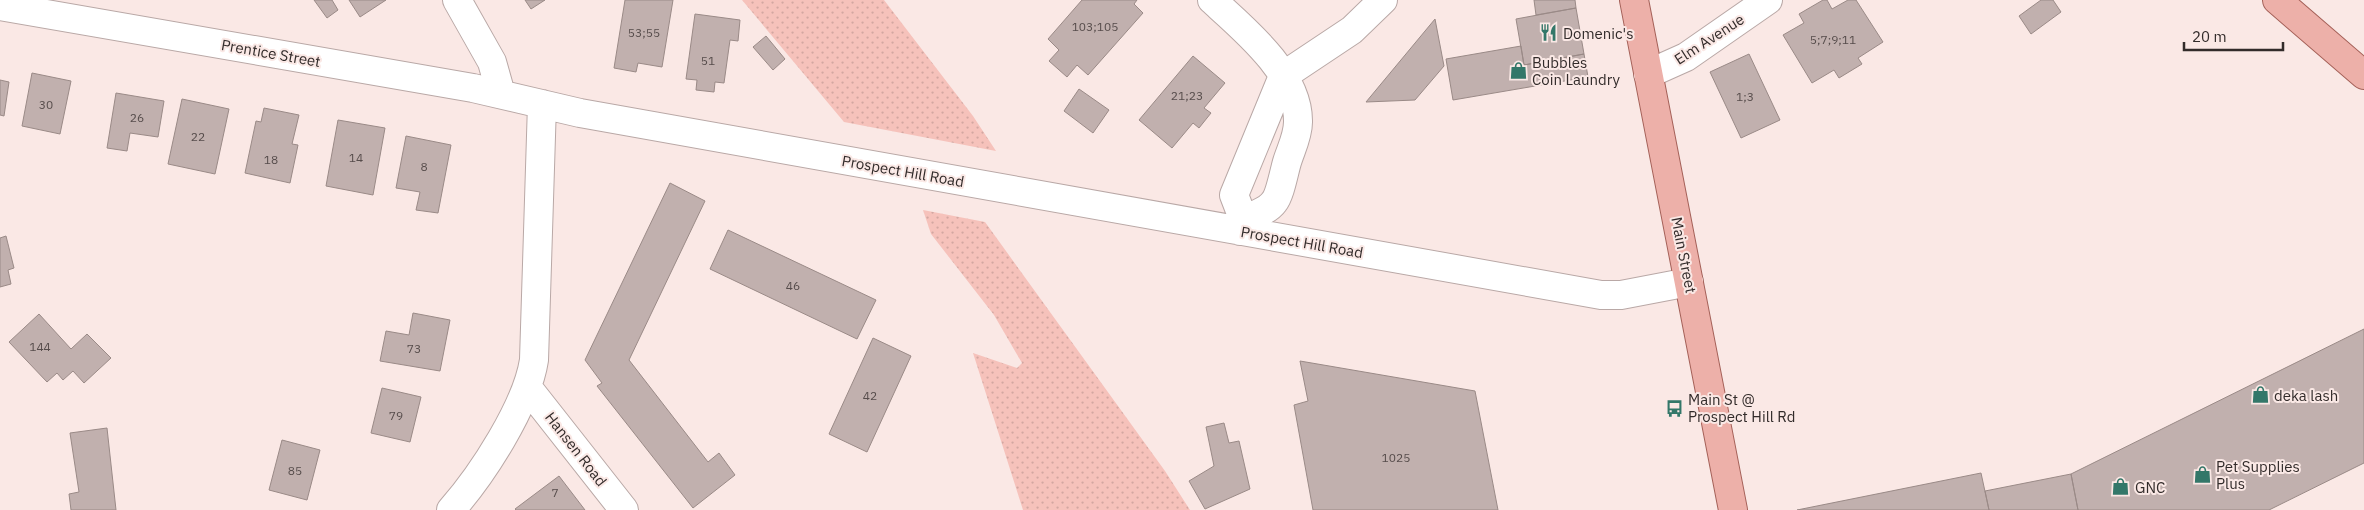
<svg xmlns="http://www.w3.org/2000/svg" width="2364" height="510" viewBox="0 0 2364 510" font-family="'IBM Plex Sans',sans-serif">
	<style>
		.park { fill: url(#park-dots) }
		.building { fill: #c1b0ae; stroke: #9a8a87 }
		.lines { fill: none; stroke-linecap: round; stroke-linejoin: round }
		.minor-casing { stroke: #b9a8a6; stroke-width: 30 }
		.major-casing { stroke: #a46058; stroke-width: 30 }
		.minor { stroke: #fff; stroke-width: 28 }
		.major { stroke: #edb0a9; stroke-width: 28 }
		.labels { text-anchor: middle; dominant-baseline: central; stroke-width: 4; stroke-linejoin: round; paint-order: stroke }
		.number-label { font-size: 12px; fill: #564c4b }
		.poi-label { font-size: 15px; fill: #322b2a; stroke: #fae8e5; text-anchor: start }
		.street-label { font-size: 15px; fill: #322b2a; stroke: #fae8e5 }
	</style>
	<defs>
		<pattern id="park-dots" width="8" height="8" patternUnits="userSpaceOnUse" patternTransform="scale(1.25)"><rect width="8" height="8" fill="#f6c2bb"/><path d="M2 2h.1M6 6h.1" fill="none" stroke="#d3a7a1" stroke-width="1.8" stroke-linecap="round"/></pattern>
	</defs>
	<rect width="100%" height="100%" fill="#fae8e5"/>
	<path class="park" d="M742,0H884L973,116L996,151L844,122Z
		M923,210L985,222L1165,471L1190,510H1023L973,353L1017,368L1022,363L994,315L931,234Z"/>
	<path class="building" d="M314,0H332L338,10L327,18Z
		M349,0H386L360,17Z
		M525,0H545L531,9Z
		M625,0H673L662,67L638,63L636,72L614,68Z
		M1082,0H1137L1134,4L1143,13L1088,75L1077,65L1067,77L1049,61L1059,50L1048,39Z
		M1534,0H1575L1576,8L1536,15Z
		M1823,0H1827L1832,9L1848,0H1856L1883,42L1858,58L1862,64L1839,78L1834,70L1812,83L1783,35L1804,23L1799,14Z
		M2041,0H2053L2061,12L2031,34L2019,16Z
		M1576,8L1584,54L1524,65L1516,19Z
		M695,14L740,20L738,41L730,40L724,83L715,82L714,92L696,90L697,80L686,79Z
		M1435,19L1444,66L1415,100L1366,102Z
		M766,36L785,59L773,70L753,47Z
		M1521,46L1524,65L1584,54L1588,77L1453,100L1446,59Z
		M1749,54L1780,120L1741,138L1710,72Z
		M1193,56L1225,83L1204,108L1211,113L1199,128L1193,123L1172,148L1139,120Z
		M32,73L71,81L60,134L22,126Z
		M0,80L9,82L4,116L0,115Z
		M1079,89L1109,110L1093,133L1064,111Z
		M116,93L164,101L158,137L130,133L127,151L107,148Z
		M182,99L229,109L215,174L168,164Z
		M264,108L299,115L292,144L298,145L290,183L245,173L256,121L261,122Z
		M338,120L385,128L373,195L326,186Z
		M406,136L451,145L438,213L416,210L420,192L396,188Z
		M670,183L705,201L629,360L708,462L719,453L735,475L693,508L597,386L602,383L585,360Z
		M728,230L876,300L857,339L710,269Z
		M6,236L14,268L8,270L11,284L0,287V238Z
		M413,313L450,320L440,371L380,361L386,331L409,335Z
		M39,314L71,349L87,334L111,358L84,383L73,371L63,380L57,373L47,382L9,342Z
		M2364,329V463L2269,510H2078L2071,474Z
		M873,338L911,356L867,452L829,434Z
		M1300,361L1475,391L1498,510H1313L1294,405L1308,401Z
		M382,388L421,397L410,442L371,433Z
		M1224,423L1229,443L1239,441L1250,489L1205,509L1189,481L1214,466L1206,427Z
		M107,428L116,510H71L69,494L79,492L70,433Z
		M282,440L320,450L307,500L269,490Z
		M1981,473L1989,510H1797Z
		M2071,474L2078,510H1989L1985,491Z
		M559,476L585,510H516L515,509Z"/>
	<g class="lines">
		<defs>
			<path id="minor" d="M457,0L492,62L501,94
				M1212,0C1244,29 1299,74 1298,122C1298,136 1291,149 1287,162C1284,172 1280,195 1274,202C1265,215 1248,212 1240,231
				M0,6L473,88L580,113L1601,295H1621L1689,282
				M1648,74L1686,57L1768,0
				M1244,221L1234,195L1283,76L1352,30L1383,0
				M528,388L624,510
				M451,510C482,475 527,406 534,360L542,104"/>
			<path id="major" d="M1634,0L1733,510
				M2277,0L2364,75"/>
		</defs>
		<use href="#minor" class="minor-casing"/>
		<use href="#major" class="major-casing"/>
		<use href="#minor" class="minor"/>
		<use href="#major" class="major"/>
	</g>
	<defs>
		<symbol id="restaurant-bare" viewBox="-9 -9 18 18"><path d="M-5-6h1v4h1v-4h1v4h1v-4h1v5L-1.5 .5V6h-2V.5L-5-1ZM5-6V6H3V1.5H1.5Q1.5-4 5-6Z" fill="#337769" stroke="#fae8e5" stroke-width="2.5" paint-order="stroke"/></symbol>
		<symbol id="shop-bare" viewBox="-9 -9 18 18"><path d="M-5-2.5h2.3a2.7 3.5 0 0 1 5.4 0H5L5.5 6h-11ZM-1.5-2.5h3a1.5 2.3 0 0 0-3 0Z" fill="#337769" stroke="#fae8e5" stroke-width="2.5" paint-order="stroke"/></symbol>
		<symbol id="bus-bare" viewBox="-9 -9 18 18"><path d="M-5-6H5V4H4V6H2V4H-2V6H-4V4H-5ZM-3.5-4V0h7V-4ZM-3.5 1.2v1.5H-2V1.2ZM2 1.2v1.5H3.5V1.2Z" fill="#337769" stroke="#fae8e5" stroke-width="2.5" paint-order="stroke"/></symbol>
	</defs>
	<g fill-rule="evenodd">
		<use href="#restaurant-bare" x="1536" y="20" width="25" height="25"/>
		<use href="#shop-bare" x="1506" y="58" width="25" height="25"/>
		<use href="#shop-bare" x="2248" y="382" width="25" height="25"/>
		<use href="#bus-bare" x="1662" y="396" width="25" height="25"/>
		<use href="#shop-bare" x="2190" y="462" width="25" height="25"/>
		<use href="#shop-bare" x="2108" y="474" width="25" height="25"/>
	</g>
	<g class="labels">
		<g class="number-label">
			<text x="1095" y="26">103;105</text>
			<text x="644" y="32">53;55</text>
			<text x="1833" y="39">5;7;9;11</text>
			<text x="708" y="60">51</text>
			<text x="1187" y="95">21;23</text>
			<text x="1745" y="96">1;3</text>
			<text x="46" y="104">30</text>
			<text x="137" y="117">26</text>
			<text x="198" y="136">22</text>
			<text x="356" y="157">14</text>
			<text x="271" y="159">18</text>
			<text x="424" y="166">8</text>
			<text x="793" y="285">46</text>
			<text x="40" y="346">144</text>
			<text x="414" y="348">73</text>
			<text x="870" y="395">42</text>
			<text x="396" y="415">79</text>
			<text x="1396" y="457">1025</text>
			<text x="295" y="470">85</text>
			<text x="555" y="492">7</text>
		</g>
		<g class="poi-label">
			<text x="1563" y="33">Domenic's</text>
			<text x="1532" y="62">Bubbles<tspan x="1532" dy="17">Coin Laundry</tspan></text>
			<text x="2274" y="395">deka lash</text>
			<text x="1688" y="399">Main St @<tspan x="1688" dy="17">Prospect Hill Rd</tspan></text>
			<text x="2216" y="466">Pet Supplies<tspan x="2216" dy="17">Plus</tspan></text>
			<text x="2135" y="487">GNC</text>
		</g>
		<g class="street-label">
			<text transform="translate(1709 39) rotate(-33)">Elm Avenue</text>
			<text transform="translate(271 53) rotate(10)">Prentice Street</text>
			<text transform="translate(903 171) rotate(10)">Prospect Hill Road</text>
			<text transform="translate(1302 242) rotate(10)">Prospect Hill Road</text>
			<text transform="translate(1684 255) rotate(79)">Main Street</text>
			<text transform="translate(576 449) rotate(52)">Hansen Road</text>
		</g>
	</g>
	<path d="M2184 42v8h99v-8" fill="none" stroke="#322b2a" stroke-width="2.5"/>
	<text x="2192" y="42" font-size="15" fill="#322b2a" stroke="#fae8e5" stroke-width="4" paint-order="stroke">20 m</text>
</svg>
